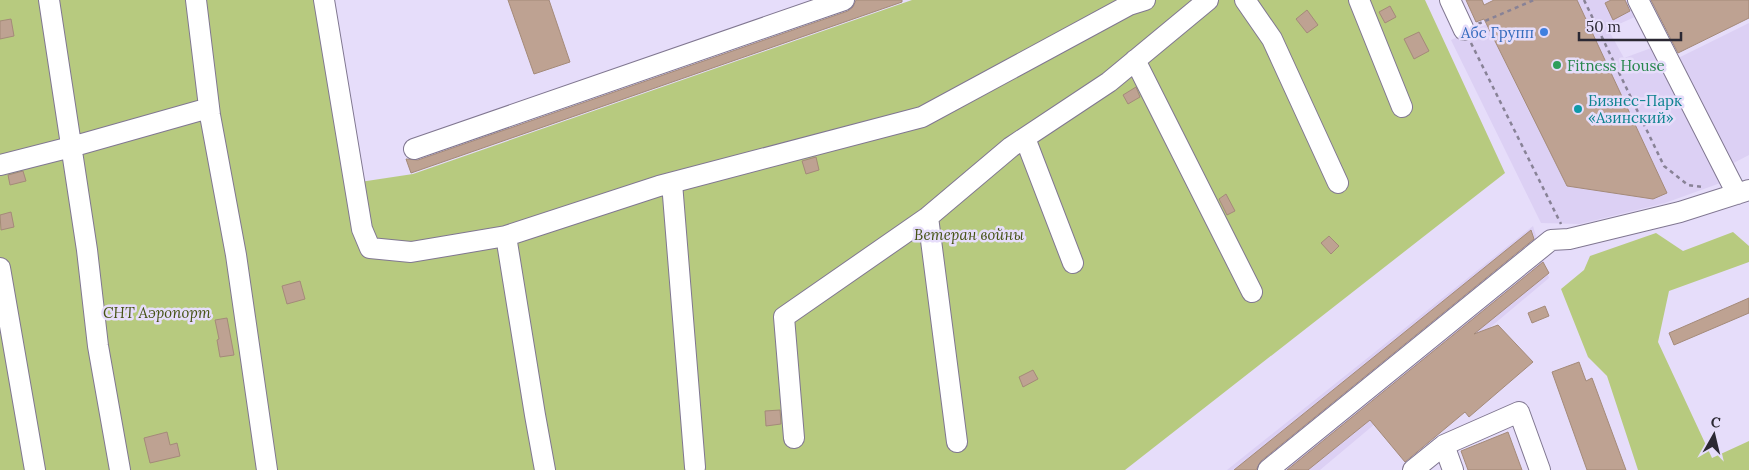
<svg xmlns="http://www.w3.org/2000/svg" width="1749" height="470" viewBox="0 0 1749 470" font-family="Lora,serif">
	<style>
		.built { fill: #dcd0f4 }
		.green { fill: #b7ca7f }
		.building { fill: #bea292; stroke: #a48a79 }
		.lines { fill: none; stroke-linecap: round; stroke-linejoin: round }
		.minor-casing { stroke: #807791; stroke-width: 22 }
		.path { stroke: #888296; stroke-width: 2.5; stroke-dasharray: 4 4; stroke-linecap: butt }
		.minor { stroke: #fff; stroke-width: 20 }
		.shop-dot { fill: #3f7fe0; stroke: #e6ddfa; stroke-width: 2 }
		.leisure-dot { fill: #2e9e5b; stroke: #e6ddfa; stroke-width: 2 }
		.culture-dot { fill: #0f9aa8; stroke: #e6ddfa; stroke-width: 2 }
		.labels { text-anchor: middle; dominant-baseline: central; stroke-width: 5; stroke-linejoin: round; paint-order: stroke }
		.shop-label { font-size: 15px; fill: #366cbe; stroke: #e6ddfa; text-anchor: end }
		.leisure-label { font-size: 15px; fill: #27864d; stroke: #e6ddfa; text-anchor: start }
		.culture-label { font-size: 15px; fill: #0d838f; stroke: #e6ddfa; text-anchor: start }
		.park-label { font-size: 15px; font-style: italic; fill: #455213; stroke: #e6ddfa }
	</style>
	<rect width="100%" height="100%" fill="#e6ddfa"/>
	<path class="built" d="M1541,0H1630L1637,16L1608,29L1624,58L1654,47L1664,65L1749,23V155L1720,170L1726,181L1665,203L1580,224L1541,223L1451,40Z
		M1533,226L1549,278L1320,470H1227Z"/>
	<path class="green" d="M0,0H331L360,182L413,174L912,0H1425L1505,173L1125,470H0Z
		M1733,232L1749,246V262L1669,291L1658,342L1712,458L1749,441V470H1638L1607,376L1588,357L1561,289L1584,270L1590,256L1656,233L1683,251Z"/>
	<path class="building" d="M508,0H549L570,62L534,74Z
		M856,0H902V2L411,173L406,159L418,160L848,11L853,7Z
		M1466,0H1482L1484,5L1494,0H1577L1667,193L1653,199L1567,186L1484,19L1476,22Z
		M1611,0H1625L1630,11L1613,20L1605,3Z
		M1651,0H1749V18L1678,53Z
		M1390,6L1396,17L1385,23L1379,12Z
		M1307,10L1318,25L1307,33L1296,19Z
		M11,19L14,36L0,39V21Z
		M1419,32L1429,51L1414,59L1404,39Z
		M1136,87L1140,97L1128,104L1123,95Z
		M816,157L819,170L806,174L802,161Z
		M23,171L26,181L10,185L8,175Z
		M1226,194L1235,211L1227,215L1219,199Z
		M11,212L14,227L1,230L0,215Z
		M1531,230L1534,239L1261,461L1256,470H1234Z
		M1329,236L1339,246L1331,254L1321,243Z
		M1543,262L1549,273L1474,334L1498,325L1533,362L1469,417L1465,412L1405,462L1370,420L1308,470H1287Z
		M300,281L305,299L287,304L282,286Z
		M1749,298V313L1674,345L1669,333Z
		M1545,306L1549,316L1532,323L1528,313Z
		M227,318L234,355L220,357L217,340L219,339L215,320Z
		M1579,362L1586,381L1592,378L1626,470H1587L1552,372Z
		M1033,370L1038,379L1023,387L1019,377Z
		M780,410L781,424L766,426L765,411Z
		M167,432L170,445L177,443L180,456L150,463L144,438Z
		M1508,432L1522,470H1468L1461,451Z"/>
	<g class="lines">
		<defs>
			<path id="minor" d="M49,0L87,250L98,346L120,470
				M196,0L210,115L236,255L267,470
				M324,0L362,229L370,248L411,252L506,236
				M1245,0L1272,39L1338,183
				M1359,0L1402,107
				M1450,0L1464,30
				M1638,0L1737,194
				M1135,60L1252,292
				M1025,138L1073,263
				M414,149L844,0
				M0,165L71,147L209,108
				M672,183L695,467
				M928,217L957,442
				M0,268L35,470
				M794,438L784,317L928,217L1011,147L1109,82L1208,0
				M1444,445L1453,470
				M545,470L535,415L506,236L659,186L922,117L1129,5L1145,0
				M1268,470L1551,240L1569,239L1680,212L1749,190
				M1413,470L1444,445L1519,412L1540,470"/>
		</defs>
		<use href="#minor" class="minor-casing"/>
		<path class="path" d="M1584,0L1664,166L1688,185L1702,187
			M1478,24L1534,0
			M1471,43L1561,224"/>
		<use href="#minor" class="minor"/>
	</g>
	<circle class="shop-dot" cx="1544" cy="32" r="5"/>
	<circle class="leisure-dot" cx="1557" cy="65" r="5"/>
	<circle class="culture-dot" cx="1578" cy="109" r="5"/>
	<g class="labels">
		<g class="shop-label">
			<text x="1534" y="32">Абс Групп</text>
		</g>
		<g class="leisure-label">
			<text x="1567" y="65">Fitness House</text>
		</g>
		<g class="culture-label">
			<text x="1588" y="100">Бизнес-Парк<tspan x="1588" dy="17">«Азинский»</tspan></text>
		</g>
		<g class="park-label">
			<text x="969" y="234">Ветеран войны</text>
			<text x="157" y="312">СНТ Аэропорт</text>
		</g>
	</g>
	<g transform="translate(1714 435) rotate(8)" stroke="#e6ddfa" stroke-width="4" paint-order="stroke">
	<path d="M0-4L9 19L0 12L-9 19Z" fill="#2b2833"/>
	<text y="-8" font-size="14" font-weight="bold" text-anchor="middle" fill="#2b2833">С</text>
	</g>
	<path d="M1579 32v8h102v-8" fill="none" stroke="#2b2833" stroke-width="2.5"/>
	<text x="1586" y="32" font-size="15" fill="#2b2833" stroke="#e6ddfa" stroke-width="4" paint-order="stroke">50 m</text>
</svg>
